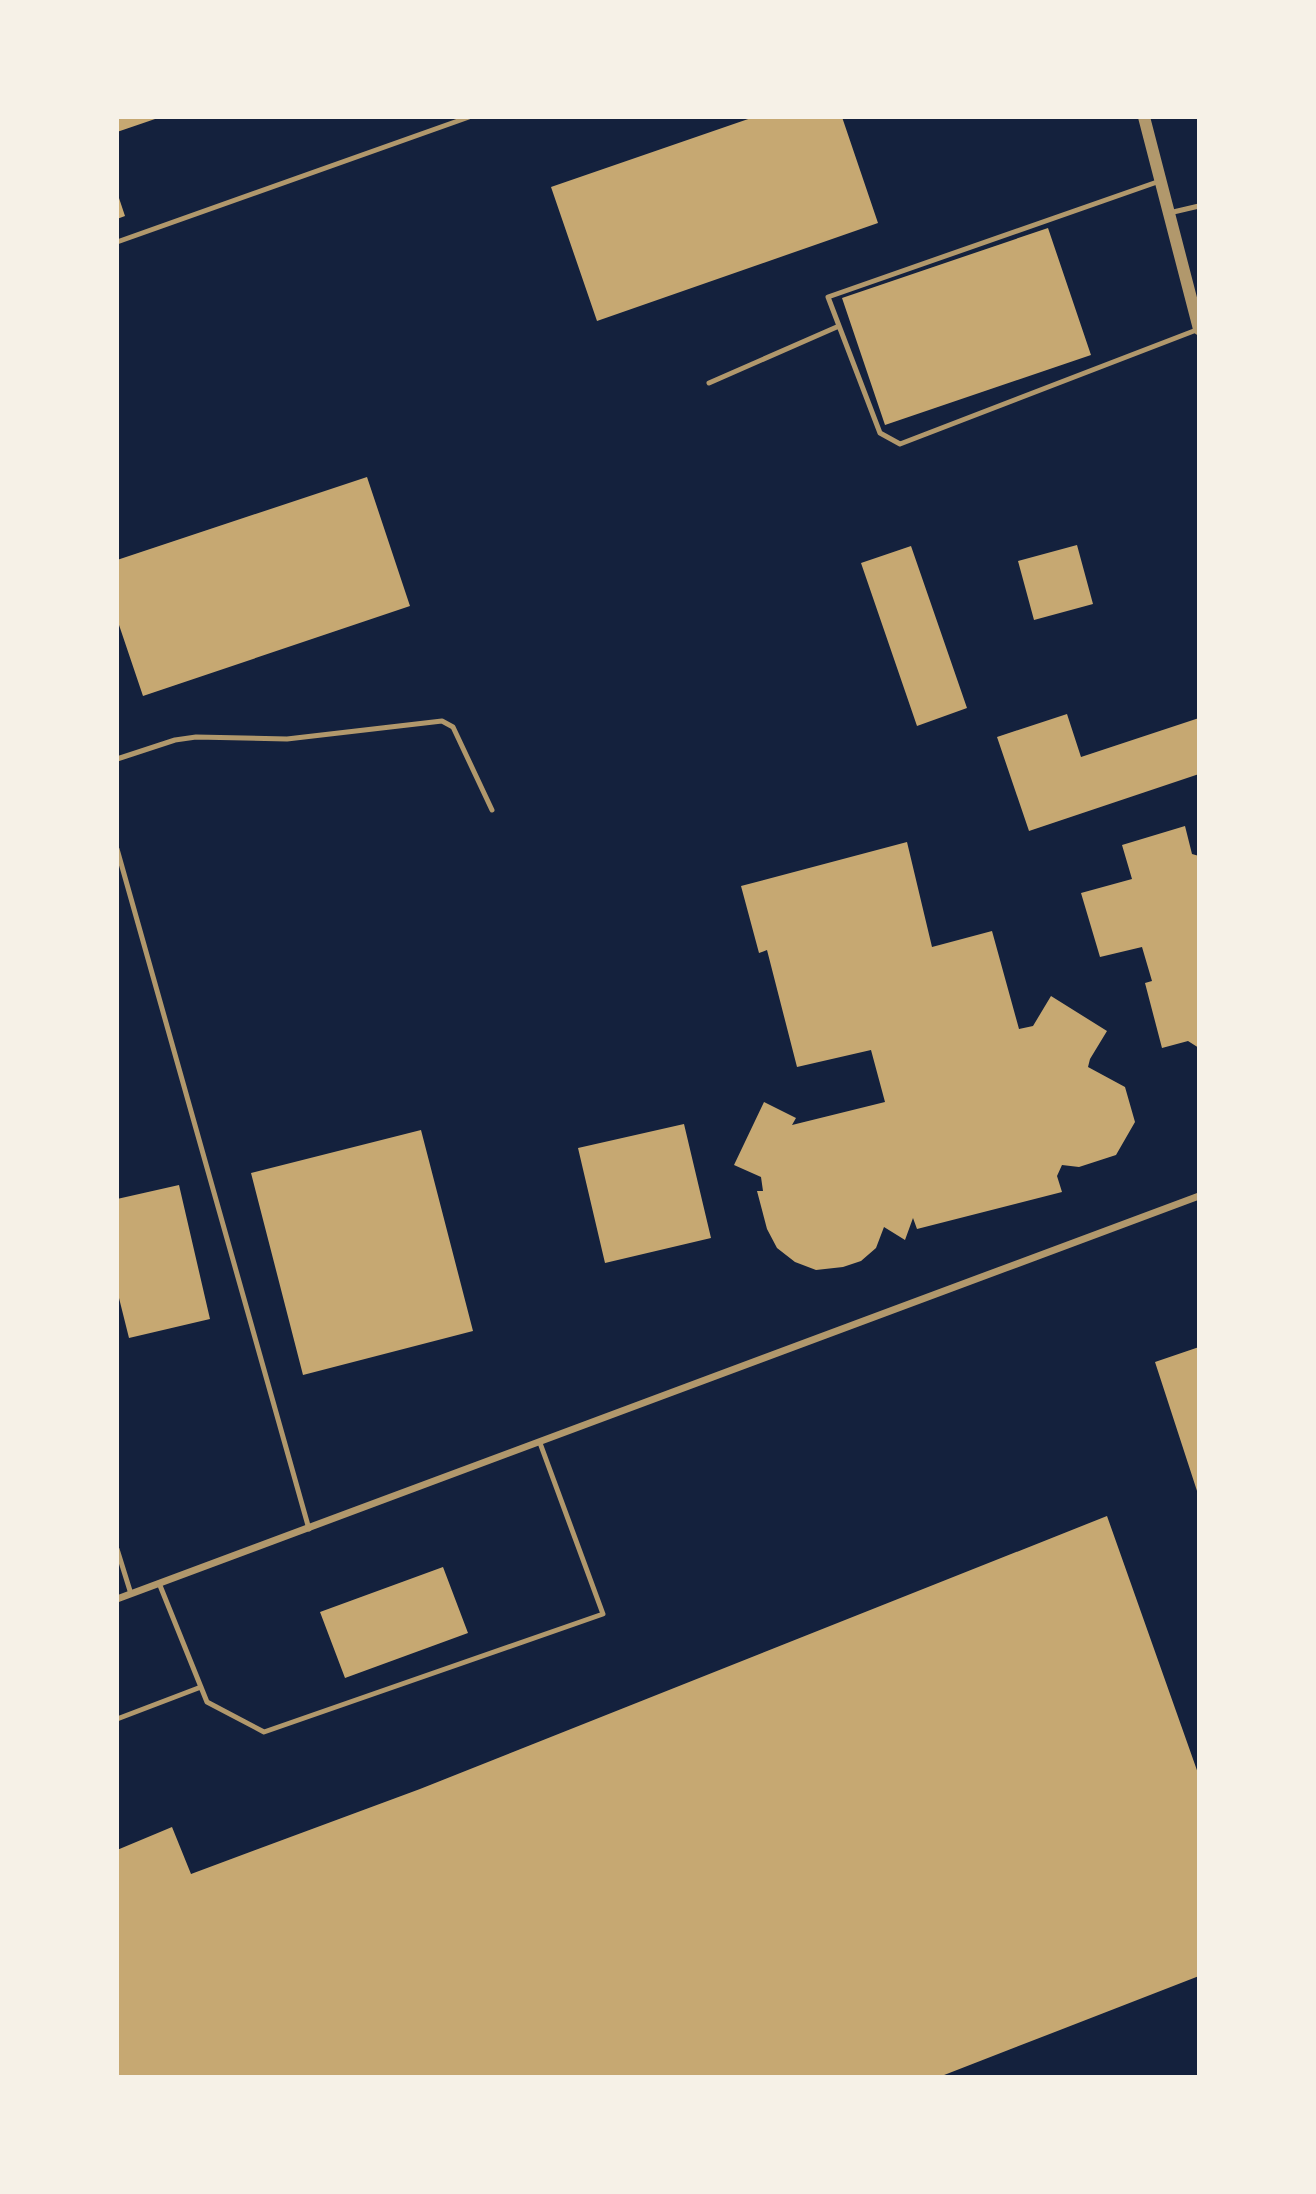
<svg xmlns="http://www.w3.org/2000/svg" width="1316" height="2194" viewBox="0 0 1316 2194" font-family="'IBM Plex Sans',sans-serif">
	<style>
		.building { fill: #c6a872 }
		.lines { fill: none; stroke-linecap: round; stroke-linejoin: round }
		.service { stroke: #b1986c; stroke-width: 5 }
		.minor { stroke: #b1986c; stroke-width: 7 }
		.tertiary { stroke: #b1986c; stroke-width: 12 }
	</style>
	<rect width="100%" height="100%" fill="#14213d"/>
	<path class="building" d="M117,117H158V118L117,132Z
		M754,117H842L878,223L597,321L551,187Z
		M117,192L125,216L117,219Z
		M1048,228L1091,355L885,425L842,298Z
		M367,477L410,606L143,696L117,619V560Z
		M1077,545L1093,604L1034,620L1018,561Z
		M911,546L967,708L917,726L861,563Z
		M1067,714L1081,757L1199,718V774L1029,831L997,737Z
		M1185,826L1192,854L1199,856V1048L1188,1041L1162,1048L1145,983L1152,981L1142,947L1100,957L1081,893L1132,879L1122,845Z
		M907,842L932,947L992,931L1019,1029L1033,1026L1051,996L1107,1031L1090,1059L1088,1067L1125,1087L1135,1122L1116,1155L1079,1167L1062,1165L1057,1176L1062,1192L917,1229L913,1218L905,1240L884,1227L876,1248L861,1261L843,1267L816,1270L795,1262L777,1248L767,1229L757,1191H763L761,1177L734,1165L764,1102L796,1118L792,1125L885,1102L871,1050L797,1067L767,950L759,953L741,886Z
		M684,1124L711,1238L605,1263L578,1148Z
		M421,1130L473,1331L303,1375L251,1173Z
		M179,1185L210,1319L129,1338L117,1290V1199Z
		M1199,1347V1494H1198L1155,1362Z
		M1107,1516L1199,1776V1976L939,2077H117V1850L172,1827L191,1874L420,1789Z
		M443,1567L468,1633L345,1678L320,1612Z"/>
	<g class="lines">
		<path class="service" d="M1160,181L828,297L880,433L900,444L1199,329
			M1169,213L1199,206
			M117,242L469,117
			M709,383L839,326
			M117,759L175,740L196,737L287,739L442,721L453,727L492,810
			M117,849L309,1529
			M117,1549L131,1594
			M159,1583L207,1702L264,1732L603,1614L540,1443
			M117,1719L201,1687"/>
		<path class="minor" d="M117,1599L1199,1196"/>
		<path class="tertiary" d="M1144,117L1199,329"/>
	</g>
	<rect width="1316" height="2194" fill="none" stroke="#f6f1e7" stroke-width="238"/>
</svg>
